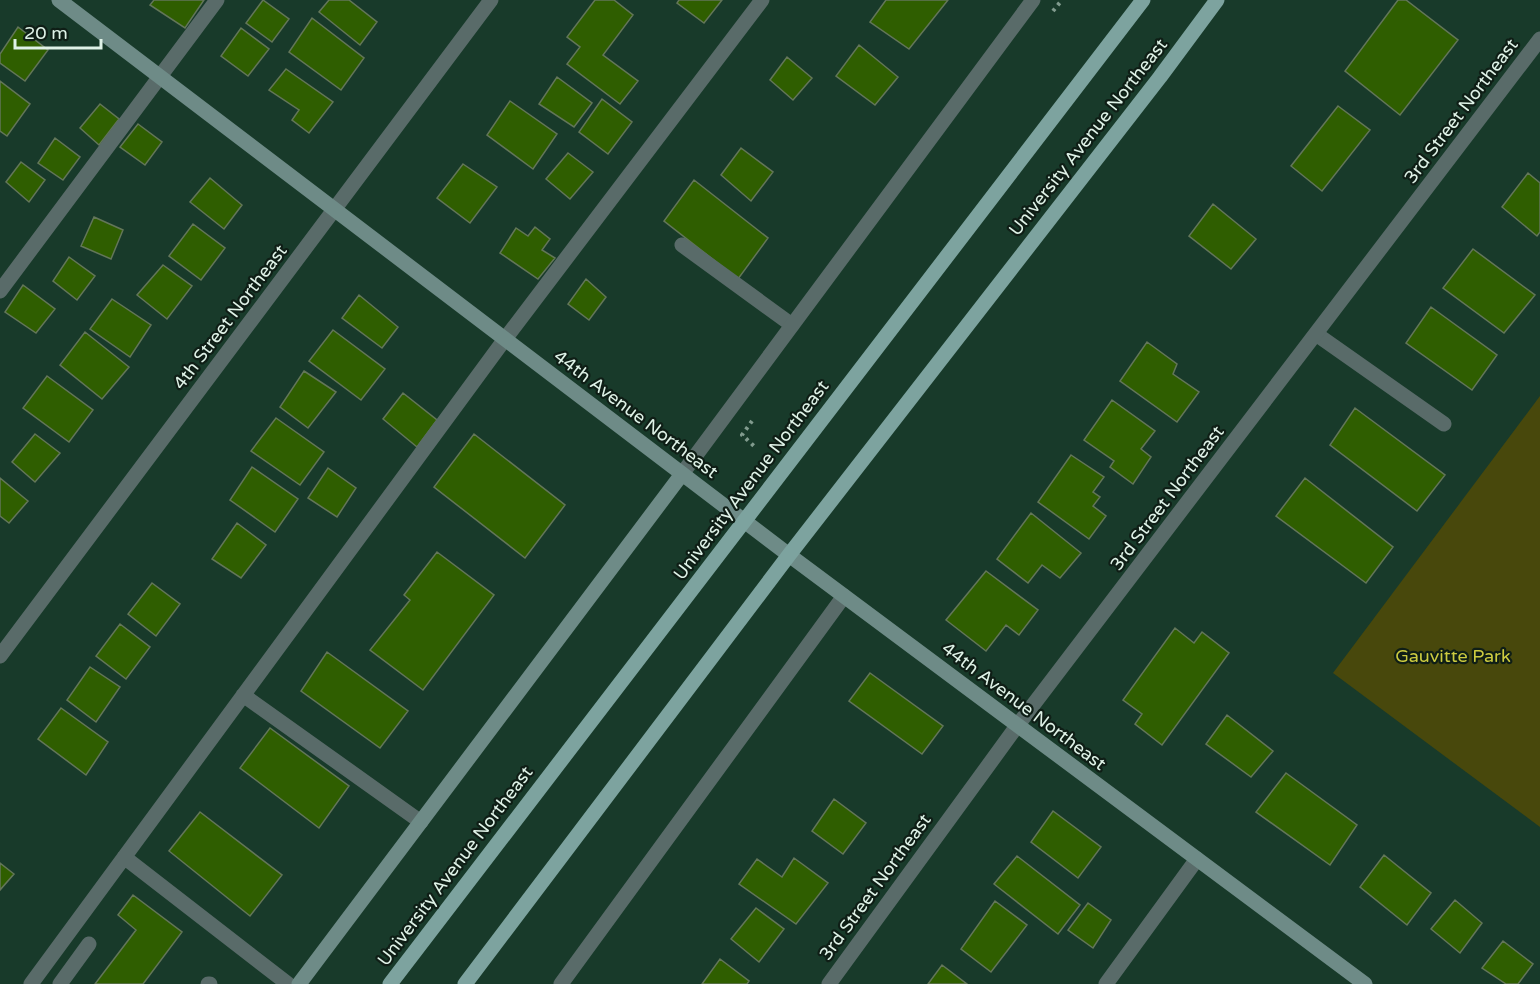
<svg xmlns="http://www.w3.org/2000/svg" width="1540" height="984" viewBox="0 0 1540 984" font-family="'Varela Round',sans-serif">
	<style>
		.green { fill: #48480c }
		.building { fill: #2f5e00; stroke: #637659; stroke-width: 1.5 }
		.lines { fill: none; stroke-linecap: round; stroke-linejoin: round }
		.path { stroke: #819b8e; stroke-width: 4; stroke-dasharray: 3 4.5; stroke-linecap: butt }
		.lane { stroke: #596b69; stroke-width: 15 }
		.street { stroke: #596b69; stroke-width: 15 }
		.secondary { stroke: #6e8b87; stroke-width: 15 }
		.primary { stroke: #7da39f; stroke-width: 15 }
		.labels { text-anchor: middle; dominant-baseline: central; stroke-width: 4.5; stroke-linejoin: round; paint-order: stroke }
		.street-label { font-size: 18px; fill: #dff2e7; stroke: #0f1e16 }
		.park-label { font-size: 18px; fill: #cdcc40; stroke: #0f1e16 }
	</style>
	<rect width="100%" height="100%" fill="#183a2a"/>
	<path class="green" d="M1540,396V827L1333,673Z"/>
	<path class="building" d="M154,0H204L185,28L150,5Z
		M263,0L289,19L272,42L246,23Z
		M329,0H349L377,22L360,45L319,12Z
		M595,0H614L633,15L603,55L638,81L620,104L567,64L580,47L567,37Z
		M679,0H722L704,23L677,3Z
		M886,0H948L909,49L870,22Z
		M1398,0H1406L1458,40L1400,115L1345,71Z
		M312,18L364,58L341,90L289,52Z
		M18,27L48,50L25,81L0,63V54Z
		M241,28L269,49L248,76L221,56Z
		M859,45L898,77L875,105L836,76Z
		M787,57L812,78L793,100L770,80Z
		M286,69L333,102L309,133L292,120L299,110L269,90Z
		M557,77L592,103L574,127L539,104Z
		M0,81L30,104L7,136L0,131Z
		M602,99L632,122L608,154L579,132Z
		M510,101L557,134L533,169L487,135Z
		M100,104L119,119L99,145L80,128Z
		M1338,106L1370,130L1322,191L1291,166Z
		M138,124L162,142L145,165L120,147Z
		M55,138L80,157L63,180L38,163Z
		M741,148L773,172L751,201L721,175Z
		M568,153L593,172L570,199L546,179Z
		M21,162L45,180L29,202L6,182Z
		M463,164L497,187L470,223L437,198Z
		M1528,173L1540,183V232L1537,236L1502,207Z
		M210,178L242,205L224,229L190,202Z
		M694,180L768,238L738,279L664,221Z
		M1213,204L1256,239L1231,269L1189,236Z
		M94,217L123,230L111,259L81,246Z
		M193,224L225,248L201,280L169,256Z
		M535,227L550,239L542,250L555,258L538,279L500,253L516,228L528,236Z
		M1473,249L1535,295L1504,333L1443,288Z
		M69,257L95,276L77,300L53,281Z
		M163,265L192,286L167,319L137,295Z
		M586,279L606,297L589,320L568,304Z
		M23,285L55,309L36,333L5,312Z
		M359,295L398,327L382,348L342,318Z
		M112,299L151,325L130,357L90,329Z
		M1431,307L1497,355L1472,390L1406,343Z
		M333,330L385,369L361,400L309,361Z
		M85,332L129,367L102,399L60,365Z
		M1147,342L1177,364L1173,374L1199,392L1177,422L1120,381Z
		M304,371L336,392L308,428L280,407Z
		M47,376L93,410L69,442L23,408Z
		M403,393L437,420L417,447L383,419Z
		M1112,400L1155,431L1141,449L1151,457L1133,484L1110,467L1114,461L1084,440Z
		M1355,408L1445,475L1417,511L1330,445Z
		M276,418L324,452L300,485L251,451Z
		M35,434L60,453L35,482L12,462Z
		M474,434L565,505L525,558L434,487Z
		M1071,455L1104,477L1093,492L1100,497L1093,506L1106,516L1089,539L1038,502Z
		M252,467L298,499L275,532L230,500Z
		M328,468L356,488L337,517L308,498Z
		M0,478L28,501L9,523L0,516Z
		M1305,478L1393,547L1366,583L1276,516Z
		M1031,513L1081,553L1060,578L1042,565L1028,583L997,559Z
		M237,523L266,545L241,578L212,559Z
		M437,552L494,595L423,690L370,650L410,600L404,595Z
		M986,571L1038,610L1019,635L1006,625L986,651L946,620Z
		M152,583L180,604L156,636L128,614Z
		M120,624L150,647L126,679L96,656Z
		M1175,628L1194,643L1202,632L1229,653L1162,745L1135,724L1142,714L1123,700Z
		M327,652L408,711L380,748L301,691Z
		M90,667L120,687L96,722L67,700Z
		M870,673L943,726L922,754L849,701Z
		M61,708L108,742L86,775L38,739Z
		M1227,715L1273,751L1251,777L1206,744Z
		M270,728L349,786L319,828L240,768Z
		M1286,773L1357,825L1330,865L1256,812Z
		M834,799L866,823L843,854L812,831Z
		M1053,811L1101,847L1078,878L1031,842Z
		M200,812L282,875L250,916L169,851Z
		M1384,855L1431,893L1407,925L1360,887Z
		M1017,856L1080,905L1058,934L994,884Z
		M794,858L828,883L796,924L739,884L757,859L782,877Z
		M0,863L14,874L0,890Z
		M133,895L182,932L143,984H95L136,930L118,915Z
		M1455,900L1482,923L1460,953L1431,929Z
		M995,901L1027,925L991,972L961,949Z
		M1088,903L1111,920L1093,948L1068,930Z
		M756,908L784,929L759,962L731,939Z
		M1503,941L1533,964L1518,984H1506L1482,968Z
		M720,959L749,981L747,984H702Z
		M942,965L967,984H928Z"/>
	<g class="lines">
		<path class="path" d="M1053,11L1062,0
			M752,421L742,435L754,446"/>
		<path class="lane" d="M682,245L792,325
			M0,291L217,0
			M1316,334L1444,424
			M243,695L421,822
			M124,857L288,984
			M31,984L505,339L762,0
			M60,984L89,944
			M208,984H210
			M561,984L844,596
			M1106,984L1197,859"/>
		<path class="street" d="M682,474L1033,0
			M0,656L491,0
			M829,984L1017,726L1540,39"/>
		<path class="secondary" d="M59,0L789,555L1365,984
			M299,984L682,474"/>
		<path class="primary" d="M390,984L1143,0
			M465,984L789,555L1160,77L1217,0"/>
	</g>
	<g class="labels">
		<g class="street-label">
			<text transform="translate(1461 111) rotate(-53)">3rd Street Northeast</text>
			<text transform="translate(1088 137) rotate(-52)">University Avenue Northeast</text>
			<text transform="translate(230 317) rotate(-53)">4th Street Northeast</text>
			<text transform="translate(636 414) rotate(37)">44th Avenue Northeast</text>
			<text transform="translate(751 480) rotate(-53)">University Avenue Northeast</text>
			<text transform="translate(1167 498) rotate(-53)">3rd Street Northeast</text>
			<text transform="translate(1024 706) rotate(37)">44th Avenue Northeast</text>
			<text transform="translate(455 866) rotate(-53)">University Avenue Northeast</text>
			<text transform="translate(875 887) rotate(-54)">3rd Street Northeast</text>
		</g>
		<g class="park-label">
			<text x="1453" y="656">Gauvitte Park</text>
		</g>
	</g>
	<path d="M15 39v9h86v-9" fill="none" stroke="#dff2e7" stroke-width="3"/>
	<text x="24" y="39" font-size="18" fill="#dff2e7" stroke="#0f1e16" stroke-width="4.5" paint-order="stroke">20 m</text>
</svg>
